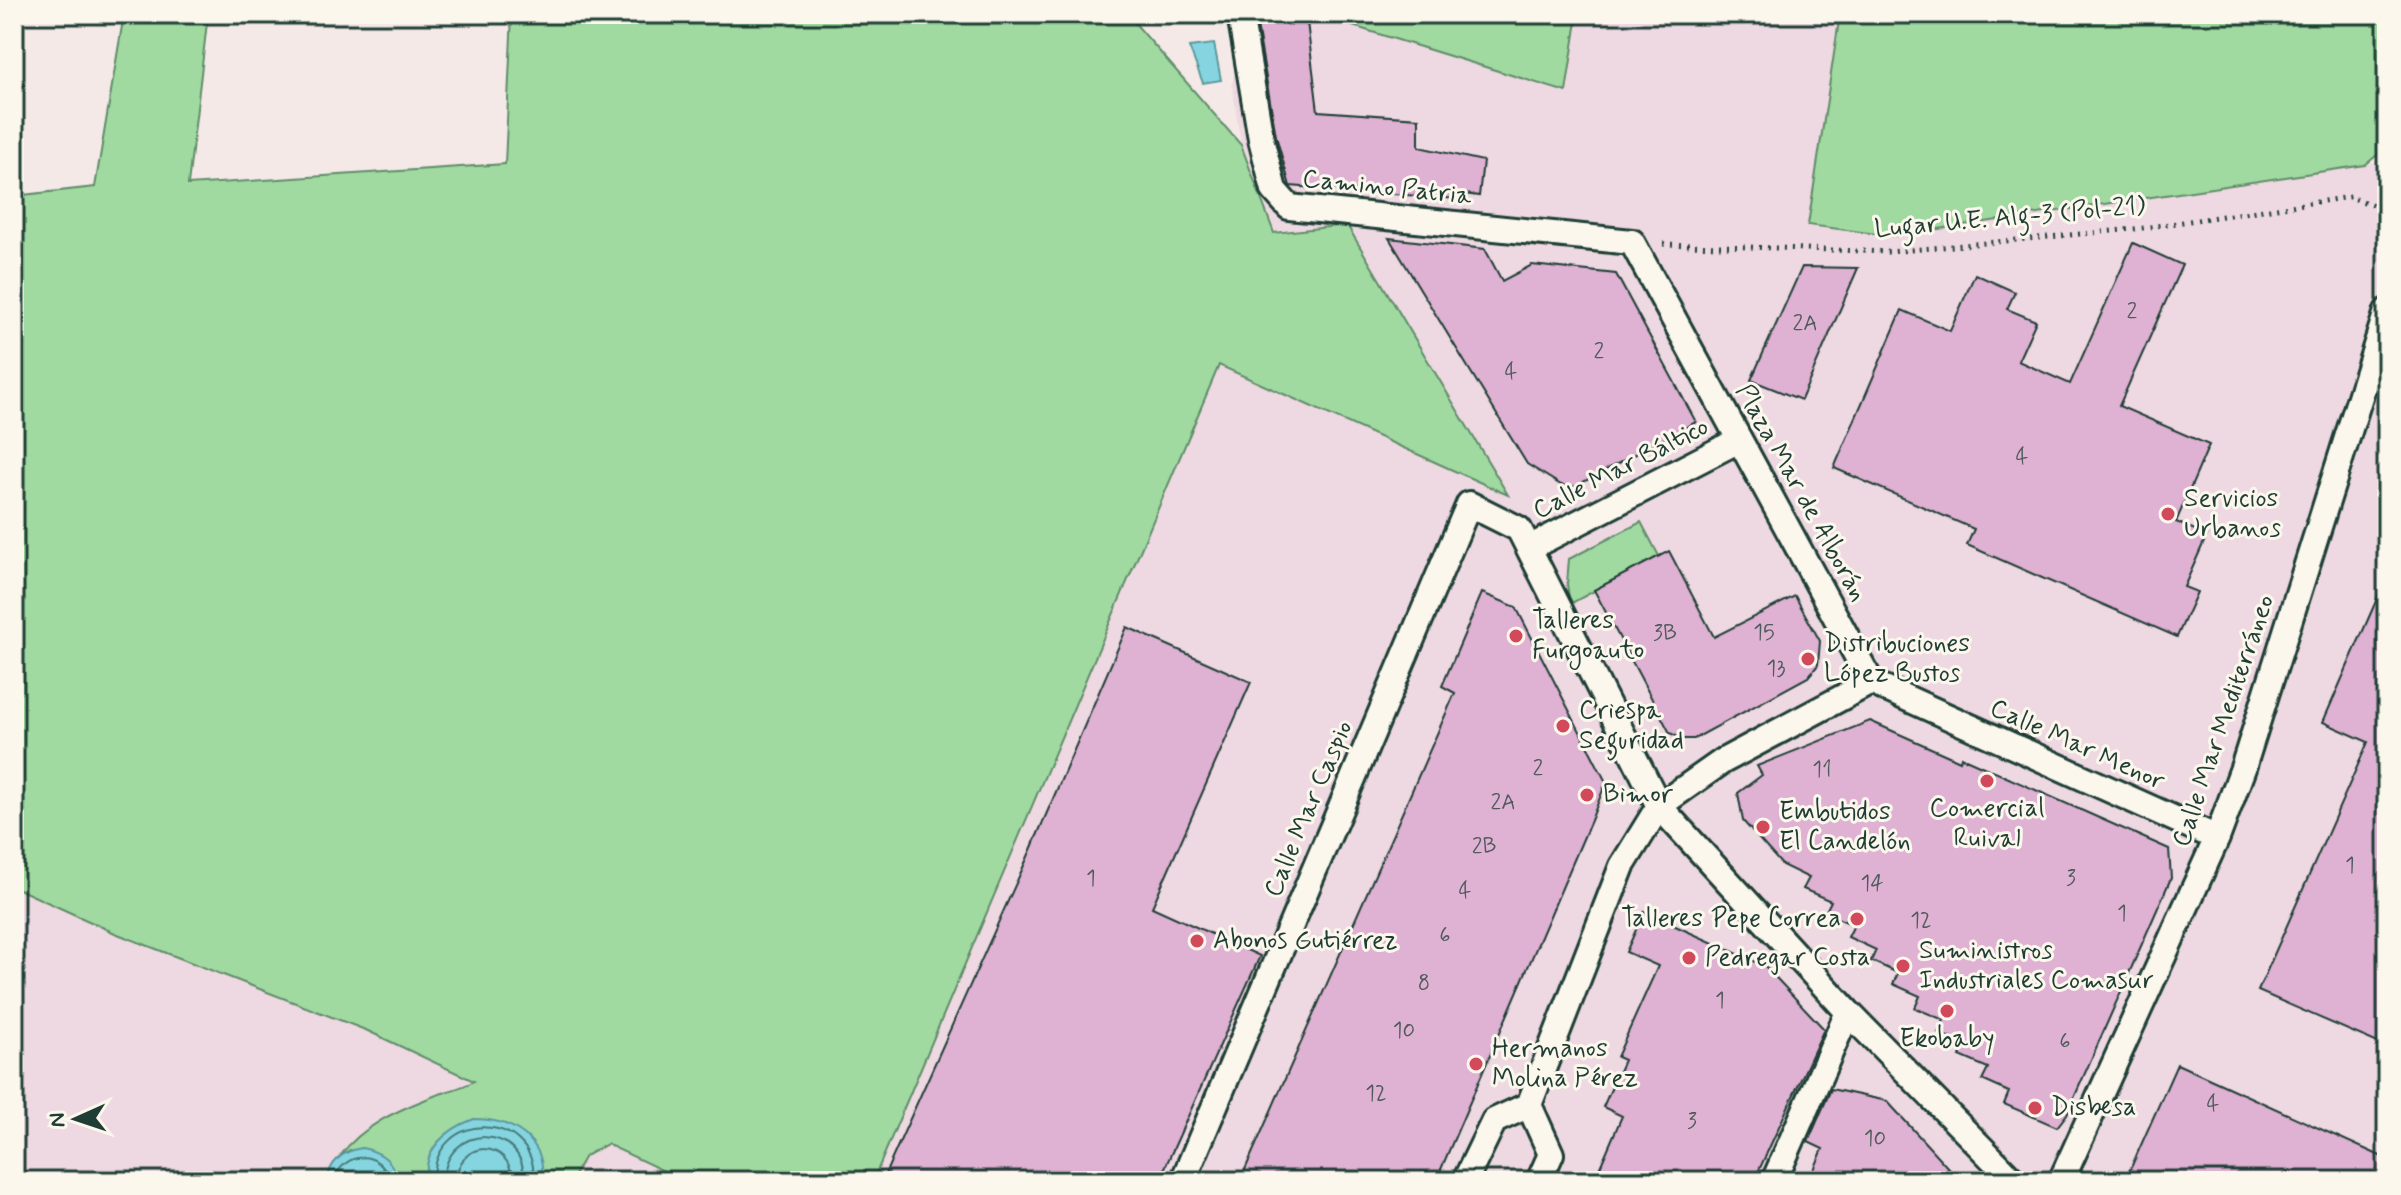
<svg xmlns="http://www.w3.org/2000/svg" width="2401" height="1195" viewBox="0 0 2401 1195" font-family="Mynerve,sans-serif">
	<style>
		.built { fill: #eed8e1 }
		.green { fill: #a0daa1; stroke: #608c6a; stroke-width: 2 }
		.water { fill: #85d5e1; stroke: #5c989c; stroke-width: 2 }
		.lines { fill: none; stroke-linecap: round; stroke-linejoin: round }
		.shore { stroke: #487a79; stroke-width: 2 }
		.building { fill: #dfb1d3; stroke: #1f3d34; stroke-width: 2 }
		.minor-casing { stroke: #1f3d34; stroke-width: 30 }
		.path { stroke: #1f3d34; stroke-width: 5; stroke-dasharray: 2 6; stroke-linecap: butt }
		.minor { stroke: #fbf7ec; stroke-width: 24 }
		.poi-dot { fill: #d1495b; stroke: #fbf7ec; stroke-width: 3 }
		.labels { text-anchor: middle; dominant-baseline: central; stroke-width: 6; stroke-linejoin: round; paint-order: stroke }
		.number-label { font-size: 22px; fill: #4f5a5c }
		.street-label { font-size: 26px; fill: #1f3d34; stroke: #fbf7ec }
		.poi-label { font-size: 26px; fill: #1f3d34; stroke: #fbf7ec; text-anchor: start }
	</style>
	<rect width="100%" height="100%" fill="#f5e9e7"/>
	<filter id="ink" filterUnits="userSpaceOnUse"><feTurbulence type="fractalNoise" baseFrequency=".0125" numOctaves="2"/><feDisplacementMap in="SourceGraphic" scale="16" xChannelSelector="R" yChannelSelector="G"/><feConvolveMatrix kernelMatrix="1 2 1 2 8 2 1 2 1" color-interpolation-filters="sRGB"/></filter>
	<g filter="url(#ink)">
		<path class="built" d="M1246,14H1314L1566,92L1578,14H1840L1808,224L1892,236L2365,165L2387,159V1181H873L1219,365L1507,494L1274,233L1241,145L1232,84Z
			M14,887L115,933L368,1031L685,1181H14Z"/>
		<path class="green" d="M124,14H208L188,185L505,164L512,14H1127L1241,145L1274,233L1347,225L1508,495L1219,365L873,1181H685L607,1144L585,1156L571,1181H542L543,1173L426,1175V1181H397V1176L350,1150L340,1156C363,1125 398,1110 434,1096C447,1091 462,1088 474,1081L368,1031L115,933L14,887V196L95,187Z
			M1314,14H1578L1566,92Z
			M1840,14H2387V147L2365,165L1892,236L1808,225Z
			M1641,522L1659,556L1570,604L1567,584L1569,559Z"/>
		<path class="water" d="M1214,44L1221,80L1203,83L1189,47Z
			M474,1119C511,1119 547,1139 542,1181H427C422,1149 447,1129 474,1119Z
			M362,1148C382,1152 394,1161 397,1181H327C330,1161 343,1151 362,1148Z"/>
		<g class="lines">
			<path class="shore" d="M334,1181C343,1150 382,1149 389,1181
				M434,1181C432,1109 537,1110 534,1181
				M444,1181C444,1122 526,1123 524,1181
				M456,1181C458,1138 512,1139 512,1181"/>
		</g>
		<path class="building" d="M1255,14H1306L1318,111L1419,118V147L1483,161L1479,196L1457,193V199L1290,186L1276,136Z
			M1389,238L1485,249L1502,281L1532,265L1616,274L1696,422L1574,487L1561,485L1527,464Z
			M2133,243L2182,265L2119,406L2209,445L2176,522L2207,535L2184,587L2197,592L2177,637L1967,545L1974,529L1834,468L1902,310L1950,331L1975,274L2015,292L2007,309L2036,321L2018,361L2070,384Z
			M1802,267L1858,268L1801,400L1751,380Z
			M1669,551L1714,637L1795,596L1820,641L1818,665L1808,677L1694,739H1682L1670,733L1594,590Z
			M2387,576V1047L2258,991L2368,742L2323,722Z
			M1482,593L1516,607L1606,782L1592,818L1436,1181H1240L1455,693L1442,686Z
			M1127,627L1251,682L1152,907L1260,956L1159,1181H882L1030,852Z
			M1870,721L1960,761L1961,757L2169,849L2171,878L2067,1114L2057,1127L2004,1104L2009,1092L1982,1080L1988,1068L1960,1056L1965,1044L1938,1033L1944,1020L1915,1008L1920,996L1893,984L1898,973L1871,961L1876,950L1848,937L1854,925L1825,913L1831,901L1803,889L1809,878L1782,865L1743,821L1738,793L1762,775L1757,766Z
			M1644,912L1765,966L1824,1029L1754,1181H1594L1622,1116L1603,1107L1624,1060L1617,1057L1658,966L1626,952Z
			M2177,1064L2387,1159V1181H2125Z
			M1831,1089L1887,1101L1960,1181H1809L1823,1149L1808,1142Z"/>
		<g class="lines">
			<defs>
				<path id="minor" d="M1240,14L1261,139L1274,190L1289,207L1632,242L1871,682
					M1529,548L1739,440
					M1871,682L2217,838
					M1529,1105L1551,1154L1539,1181
					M1183,1181L1469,504L1519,529L1659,806L1848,1012L2014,1181
					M1465,1181L1494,1121L1529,1105L1622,866L1659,806L1723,761L1871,682
					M1774,1181L1848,1012
					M2061,1181L2217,838L2243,768L2387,311"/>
			</defs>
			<use href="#minor" class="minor-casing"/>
			<path class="path" d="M1663,244L1890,252L2143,228L2350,197L2379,207L2387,212"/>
			<use href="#minor" class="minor"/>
		</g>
	</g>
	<g class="poi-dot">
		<circle cx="2168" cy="514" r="8"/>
		<circle cx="1516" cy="636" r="8"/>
		<circle cx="1808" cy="659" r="8"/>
		<circle cx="1563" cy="726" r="8"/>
		<circle cx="1987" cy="781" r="8"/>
		<circle cx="1587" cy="795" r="8"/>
		<circle cx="1763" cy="827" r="8"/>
		<circle cx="1857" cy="919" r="8"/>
		<circle cx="1197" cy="941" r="8"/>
		<circle cx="1689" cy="958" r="8"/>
		<circle cx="1903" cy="966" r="8"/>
		<circle cx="1947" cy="1011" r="8"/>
		<circle cx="1476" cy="1064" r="8"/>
		<circle cx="2035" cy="1108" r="8"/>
	</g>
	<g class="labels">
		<g class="number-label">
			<text x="2132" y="312">2</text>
			<text x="1805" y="324">2A</text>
			<text x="1599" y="352">2</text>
			<text x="1511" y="372">4</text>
			<text x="2022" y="457">4</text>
			<text x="1764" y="633">15</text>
			<text x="1665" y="634">3B</text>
			<text x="1776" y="669">13</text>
			<text x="1538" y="769">2</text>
			<text x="1822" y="770">11</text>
			<text x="1503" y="803">2A</text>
			<text x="1484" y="847">2B</text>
			<text x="2350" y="866">1</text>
			<text x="1091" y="879">1</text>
			<text x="2071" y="879">3</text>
			<text x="1872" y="884">14</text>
			<text x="1465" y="891">4</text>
			<text x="2122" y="914">1</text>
			<text x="1921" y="921">12</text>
			<text x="1445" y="936">6</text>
			<text x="1424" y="984">8</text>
			<text x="1720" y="1001">1</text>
			<text x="1404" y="1031">10</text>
			<text x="2065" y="1042">6</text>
			<text x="1376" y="1094">12</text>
			<text x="2213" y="1104">4</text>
			<text x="1692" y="1122">3</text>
			<text x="1875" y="1139">10</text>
		</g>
		<g class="street-label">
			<text transform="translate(1387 188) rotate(6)">Camino Patria</text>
			<text transform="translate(2010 218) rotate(-5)">Lugar U.E. Alg-3 (Pol-21)</text>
			<text transform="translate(1621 469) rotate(-27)">Calle Mar Báltico</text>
			<text transform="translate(1801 493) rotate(61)">Plaza Mar de Alborán</text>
			<text transform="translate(2224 721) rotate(-71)">Calle Mar Mediterráneo</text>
			<text transform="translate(2077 745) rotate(24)">Calle Mar Menor</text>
			<text transform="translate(1309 809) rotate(-67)">Calle Mar Caspio</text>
		</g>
		<g class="poi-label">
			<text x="2184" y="499">Servicios<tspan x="2184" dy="30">Urbanos</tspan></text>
			<text x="1532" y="621">Talleres<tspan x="1532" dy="30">Furgoauto</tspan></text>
			<text x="1824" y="644">Distribuciones<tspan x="1824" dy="30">López Bustos</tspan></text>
			<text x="1579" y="711">Criespa<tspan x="1579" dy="30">Seguridad</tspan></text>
			<text x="1603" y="795">Bimor</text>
			<text x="1987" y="809" text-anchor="middle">Comercial<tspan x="1987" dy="30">Ruival</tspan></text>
			<text x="1779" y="812">Embutidos<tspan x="1779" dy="30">El Candelón</tspan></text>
			<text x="1841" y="919" text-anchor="end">Talleres Pepe Correa</text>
			<text x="1213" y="941">Abonos Gutiérrez</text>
			<text x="1919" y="951">Suministros<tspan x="1919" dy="30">Industriales Comasur</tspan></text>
			<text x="1705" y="958">Pedregar Costa</text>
			<text x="1947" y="1039" text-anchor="middle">Ekobaby</text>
			<text x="1492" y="1049">Hermanos<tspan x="1492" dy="30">Molina Pérez</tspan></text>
			<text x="2051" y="1108">Disbesa</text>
		</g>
	</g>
	<rect width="2401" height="1195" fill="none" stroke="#fbf7ec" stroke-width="48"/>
	<rect x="24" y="24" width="2353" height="1147" fill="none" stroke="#1f3d34" stroke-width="3" filter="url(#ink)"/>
	<g transform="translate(76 1119) rotate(267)" stroke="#fbf7ec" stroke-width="6" paint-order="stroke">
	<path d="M0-6L14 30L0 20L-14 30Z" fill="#1f3d34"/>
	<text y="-12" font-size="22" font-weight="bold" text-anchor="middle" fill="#1f3d34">N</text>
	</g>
</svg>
